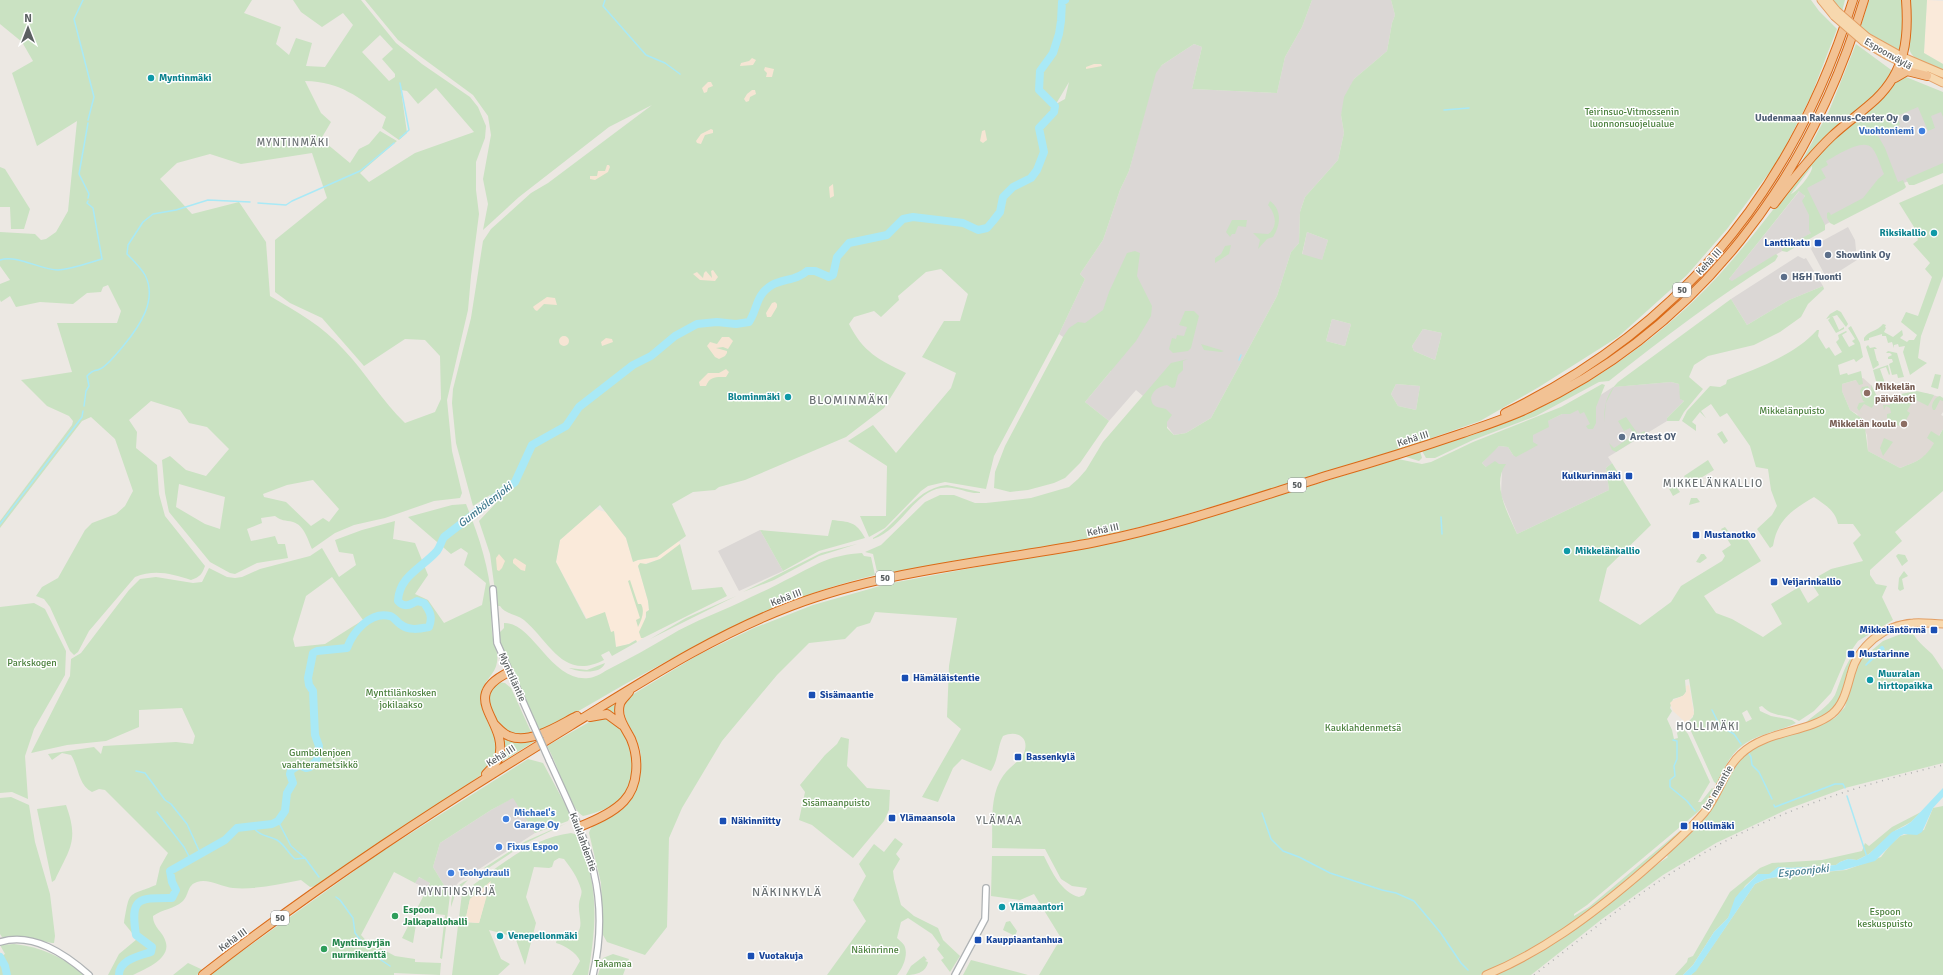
<svg xmlns="http://www.w3.org/2000/svg" width="1943" height="975" viewBox="0 0 1943 975" font-family="Signika,sans-serif">
	<style>
		.commercial { fill: #faeada }
		.industrial { fill: #dbd7d5 }
		.education { fill: #dfd9d4 }
		.green { fill: #cae2c2; fill-rule: evenodd }
		.sand { fill: #f6e5d4 }
		.water { fill: #a9e9f6 }
		.lines { fill: none; stroke-linecap: round; stroke-linejoin: round }
		.stream { stroke: #a9e9f6; stroke-width: 1.5 }
		.river { stroke: #a9e9f6; stroke-width: 8 }
		.minor-casing { stroke: #aeb2b4; stroke-width: 8 }
		.major-casing { stroke: #e39f65; stroke-width: 9 }
		.highway-casing { stroke: #da6916; stroke-width: 10 }
		.minor { stroke: #fff; stroke-width: 5.5 }
		.major { stroke: #f7d8ae; stroke-width: 7 }
		.highway { stroke: #f2c294; stroke-width: 8 }
		.rail { stroke: #afb0b0; stroke-width: 1.5; stroke-dasharray: 1 5; stroke-linecap: butt }
		.minor-bridge-casing { stroke: #aeb2b4; stroke-width: 8; stroke-linecap: butt }
		.major-bridge-casing { stroke: #e39f65; stroke-width: 9; stroke-linecap: butt }
		.minor-bridge { stroke: #fff; stroke-width: 5.5 }
		.major-bridge { stroke: #f7d8ae; stroke-width: 7 }
		.culture-dot { fill: #0f9aa8; stroke: #fff; stroke-width: 1.5 }
		.service-dot { fill: #5c6f8a; stroke: #fff; stroke-width: 1.5 }
		.shop-dot { fill: #3f7fe0; stroke: #fff; stroke-width: 1.5 }
		.transit-dot { fill: #1a4fb4; stroke: #fff; stroke-width: 1.5 }
		.education-dot { fill: #8d6e63; stroke: #fff; stroke-width: 1.5 }
		.leisure-dot { fill: #2e9e5b; stroke: #fff; stroke-width: 1.5 }
		.labels { text-anchor: middle; dominant-baseline: central; stroke-width: 3; stroke-linejoin: round; paint-order: stroke }
		.shield { fill: #fff; stroke: #8c9091; stroke-width: 1 }
		.shield-label { font-size: 9px; font-weight: bold; fill: #5b6062 }
		.street-label { font-size: 10px; fill: #5b6062; stroke: #fff }
		.culture-label { font-size: 10px; font-weight: bold; fill: #0d838f; stroke: #fff; text-anchor: start }
		.park-label { font-size: 10px; fill: #4b803d; stroke: #fff }
		.service-label { font-size: 10px; font-weight: bold; fill: #4e5e75; stroke: #fff; text-anchor: start }
		.shop-label { font-size: 10px; font-weight: bold; fill: #366cbe; stroke: #fff; text-anchor: start }
		.transit-label { font-size: 10px; font-weight: bold; fill: #164399; stroke: #fff; text-anchor: start }
		.education-label { font-size: 10px; font-weight: bold; fill: #785e54; stroke: #fff; text-anchor: start }
		.leisure-label { font-size: 10px; font-weight: bold; fill: #27864d; stroke: #fff; text-anchor: start }
		.neighbourhood-label { font-size: 11px; letter-spacing: 1px; fill: #6c7274; stroke: #fff }
		.water-label { font-size: 11px; font-style: italic; fill: #407a8e; stroke: #fff }
		.quarter-label { font-size: 12px; letter-spacing: 1px; fill: #6c7274; stroke: #fff }
	</style>
	<rect width="100%" height="100%" fill="#ece8e3"/>
	<path class="commercial" d="M1927,0L1943,1V64L1924,53Z
		M595,509L606,512L626,538L633,562L638,560L657,557L679,541L680,544L660,559L638,566L648,601L649,610L646,612L641,638H643L637,642L635,640L629,644L616,647L614,632H611L605,613L587,619L556,562L560,540Z"/>
	<path class="industrial" d="M1312,0H1391L1395,15L1392,23L1387,51L1354,79L1341,115L1344,133L1338,160L1305,197L1300,212L1299,243L1291,252L1277,296L1211,418L1186,433L1174,435L1143,396L1136,390L1109,421L1085,402L1111,371L1059,334L1085,279L1080,274L1103,240L1120,190L1129,171L1155,73L1162,65L1194,44L1202,47L1192,89L1277,93L1285,57L1302,27Z
		M1917,105L1943,108V167L1894,187L1867,126Z
		M1863,142L1872,144L1886,174L1870,197L1830,222L1825,225L1821,224L1805,189L1831,152Z
		M1801,189L1813,214L1811,233L1732,282L1729,279Z
		M1848,227L1855,240L1857,260L1827,279L1811,249L1813,246Z
		M1307,232L1328,240L1322,261L1302,255Z
		M1798,256L1804,259L1806,258L1823,286L1789,300L1747,325L1731,299Z
		M1332,319L1351,324L1345,346L1326,341Z
		M1423,329L1442,333L1435,360L1414,351L1412,346Z
		M1671,382L1679,384L1681,399L1684,401L1667,418V421L1608,457L1612,463L1606,468L1609,490L1517,534L1501,495L1502,470L1486,467L1482,463L1494,450L1499,446L1508,447L1513,455L1523,433L1599,396L1613,387Z
		M1396,384L1420,386L1416,410L1398,406L1391,394Z
		M760,530L783,571L739,591L718,551Z
		M514,797L535,833L459,882L452,890L450,895L433,867L440,843L491,810Z
		M418,877L430,882L427,889L415,883Z"/>
	<path class="education" d="M1863,378L1872,386L1876,398L1890,396L1893,397L1926,393L1943,398V412L1941,415L1943,416V429L1927,455L1915,462L1900,468L1868,451L1867,435L1857,414L1850,410L1842,391V384Z"/>
	<path class="green" d="M0,0H252L244,13L281,27L276,44L289,55L296,38L312,43L306,66L325,67L353,25L343,13L322,27L301,12L293,0H361L396,43L422,64L470,97L478,107L486,126L485,138L476,162V190L479,214L471,276L468,310L447,400L452,451L462,493L460,498L434,501L385,518L354,525L335,533L312,549C308,540 304,525 293,522C285,520 281,521 275,516L261,518L262,523L247,529L251,541L275,536L278,544H285L288,558L257,563L235,574L230,573L210,562L169,512L165,493L162,460L170,456L186,470L206,476L229,449L207,427L189,423L180,410L151,401L129,420L137,432L136,448L157,465L159,494L165,516L205,566C202,574 200,577 191,580C172,574 155,569 135,577L89,631L78,652L74,655L70,651L50,607L44,599L36,596L42,587L58,578L85,530L92,523L116,514L125,506L133,491L115,439L91,417L82,421L0,528V521L72,425L73,421L69,416L47,406L21,380L72,372L57,323H117L121,311L108,285L103,287L101,292L87,293L73,304L40,302L16,307L10,296L1,302L0,300V284L10,280L0,266V232L35,234L41,240L46,239L56,232L68,211L77,121L37,146L12,73L33,61L22,42L0,24ZM380,35L393,49L382,59L395,74V77L389,81L362,52ZM305,81C342,82 357,97 386,117L382,128L399,140L407,133L401,90L407,91L418,104L436,88L474,132L415,153L369,182L360,173L397,141L380,131L369,144L359,149L350,163L321,139L331,122L321,113ZM312,153L327,198L275,240V292L290,303L322,318L364,366L405,339L425,340L440,356L441,399L435,412L405,423C382,401 366,373 344,350C323,326 297,312 270,296L266,242L239,202L192,214L160,179L177,163L210,154L241,164ZM313,480L339,509L329,522L323,518L311,526L286,502L264,497L263,494L287,485ZM179,484L225,497L220,529L205,524L176,507Z
		M365,0H1312L1302,27L1285,57L1277,93L1192,89L1202,47L1194,44L1162,65L1156,73L1129,171L1120,190L1103,240L1080,274L1085,279L1059,334L994,456L986,489L945,482L928,486L921,491L885,528L869,537L860,516H886L887,466L848,441L873,425L896,453L951,388L956,373L922,357L944,321H960L968,294L941,269L926,272L898,296L899,300L881,317L874,311L854,317L849,324C863,352 879,360 906,373L884,408L846,437L745,480L719,487L715,490L693,492L672,504L686,536L657,557L638,560L633,562L626,538L600,505L560,540L556,562L586,619L605,612L611,632L614,631L616,647L629,644L636,640L637,642L612,656L609,651L601,655L604,660C563,681 550,642 524,620C516,614 505,614 500,606H497L490,554L479,521L496,503L490,495L473,506L456,443L452,403L453,389L471,318L483,241L491,229L531,193L548,183L652,105L609,127L519,197L483,230L488,204L483,179L491,135L488,116L473,95L398,40ZM1069,82L1065,99L1056,104Z
		M1391,0H1811L1819,11L1837,29L1811,96L1778,161L1727,229L1687,275L1618,337L1539,387L1480,421L1389,453L1161,522L1107,535L1029,550L939,564L878,576L873,554L865,552L881,545L925,502L940,495H954L975,503H986L1031,498L1069,487L1078,479L1086,470L1103,442L1171,363L1188,359L1183,361V370L1178,375L1175,387L1172,388L1167,385C1158,387 1153,390 1151,398C1152,408 1158,407 1166,409L1172,415L1167,422V428L1174,435L1186,433L1211,418L1277,296L1291,252L1299,243L1300,212L1305,197L1338,160L1344,133L1341,115L1344,97L1354,79L1387,51L1392,23L1395,15ZM1307,232L1328,240L1322,260L1302,254ZM1332,319L1351,324L1345,346L1326,341ZM1423,329L1442,333L1435,360L1414,351L1412,346ZM1396,384L1420,386L1416,410L1398,406L1391,394Z
		M1831,0H1845L1842,12Z
		M1869,0H1903L1904,24L1901,50L1893,48L1860,29Z
		M1909,0H1927L1924,53L1943,64V71C1932,66 1910,61 1909,47Z
		M1856,44L1894,72L1872,98L1795,174L1829,111Z
		M1901,75L1943,92V117L1941,112L1931,116L1935,128L1928,131L1918,107L1897,116L1900,125L1877,134L1885,148L1898,182L1903,180L1906,187L1904,189L1834,225L1830,223L1827,218V213L1829,212L1831,215L1863,198L1878,179L1884,174C1880,166 1878,155 1872,148C1863,137 1836,156 1826,161L1828,165L1821,169L1826,178L1807,188L1825,225V230L1787,252L1782,251V249L1811,233L1809,230V215L1802,201L1805,196L1799,191L1729,279L1732,281L1776,254L1778,256L1775,261C1717,297 1663,338 1609,381L1599,382L1536,416L1473,440L1435,458H1426L1422,451C1456,440 1490,430 1522,416C1596,383 1664,335 1719,275C1752,239 1780,199 1812,162C1840,131 1875,108 1901,75ZM1812,166C1814,172 1795,194 1791,194Z
		M1943,163V173L1914,185H1909L1906,179Z
		M0,167L5,169L30,209L24,229H11L10,207H0Z
		M1943,184V276L1921,336L1918,358L1927,363L1910,375L1903,352L1905,346L1899,347L1898,344L1894,345V348L1892,342L1888,343L1886,336H1882V334L1869,338V340L1864,341V338C1868,331 1878,331 1883,324L1886,325L1885,327L1886,328L1884,332L1893,337L1902,330L1903,335L1900,338L1907,342L1909,340H1914L1917,335L1901,322L1906,312L1918,316L1932,277L1925,269L1930,263L1913,244L1918,240L1914,227L1899,203Z
		M1270,201C1282,210 1281,224 1273,237L1267,239L1258,249L1260,240L1253,233L1268,234C1279,227 1275,213 1268,205Z
		M1232,220H1247L1246,227L1238,226L1235,234H1232L1230,237L1226,232Z
		M1231,245L1229,254L1215,263V258L1221,254L1225,246Z
		M1135,251L1140,253L1137,276L1152,306L1151,316L1136,341L1085,402L1109,421L1080,463L1065,478L1054,483L1028,490L1010,492L994,488L995,472L1005,446L1063,337L1069,328L1078,322L1085,323L1103,310L1109,292L1127,253Z
		M1823,286L1824,289L1808,304L1801,317L1780,332L1754,345L1708,356L1694,365L1689,377L1703,389L1684,412L1679,421H1667V418L1684,401L1680,399L1679,384L1671,382L1614,387L1606,403L1604,422C1604,406 1606,394 1618,382L1731,299L1747,325L1789,300Z
		M1837,310L1841,312L1848,324L1846,327L1837,315L1826,319L1830,314Z
		M1185,311H1194L1199,316L1191,348L1188,351L1173,353L1169,349L1172,338L1176,339L1177,335L1184,336L1187,327L1179,325Z
		M1831,317H1833L1839,330L1844,327V329L1836,333L1828,320Z
		M1851,326L1860,343L1863,357L1856,362L1854,359L1838,365L1840,375L1847,373L1848,375L1861,371L1863,384L1859,385L1856,380L1842,384V391L1850,410L1864,420L1868,451L1900,468C1916,462 1925,459 1934,443L1927,438L1931,431L1939,436L1943,429V491L1895,532L1902,541L1870,570V575L1876,584L1887,586L1882,597L1893,620L1858,641L1846,658L1831,693L1814,711L1799,721C1785,713 1773,718 1762,706L1759,707L1760,711L1771,716L1792,720L1796,723C1787,728 1776,730 1766,734C1737,743 1729,757 1717,784L1714,782L1690,729L1688,722L1693,717L1694,710L1689,679L1685,680L1686,692L1683,696L1673,699L1670,708L1672,711L1667,719L1672,730L1674,739L1678,738L1677,733L1682,727L1688,734L1710,782L1698,802H1701L1712,788L1714,790L1699,811L1587,905L1574,914V916L1589,907L1681,830L1676,837L1647,864L1592,909L1548,941L1511,962L1492,968L1480,975H1039L1061,938L1034,894L1020,900L991,896L992,856H1044C1052,872 1061,892 1079,897L1084,895L1087,888L1072,886L1061,879L1045,849L992,848C993,824 989,796 1003,776C1009,767 1019,762 1024,753C1030,737 1017,730 1003,736C997,748 999,758 991,771L962,759L953,768L938,802L922,797L961,729L947,717L949,666L957,618L875,612L870,623L857,627L845,639L809,643L777,675L722,741L682,808L669,838L667,927L645,955L607,942L603,935L601,883L589,833C593,819 612,817 623,809C631,802 637,790 639,780C642,769 642,754 638,743C632,727 618,716 627,698L698,655L754,628L813,605L887,584L1126,539L1237,508L1398,459L1422,464L1431,462L1473,442L1561,407L1602,384L1605,385L1596,407V423L1593,429H1588L1586,426L1590,424L1584,412L1580,414L1578,410L1570,414H1562L1548,421L1549,427L1533,435V442L1538,445L1516,457L1513,455L1508,447L1499,446L1482,463L1486,467L1495,461L1499,464H1506C1491,485 1508,513 1517,534L1609,490L1606,468L1612,463L1651,525L1607,568L1599,601L1640,625L1671,602L1681,586L1722,561L1725,556L1722,551L1731,545L1721,529L1725,527L1733,537L1742,531L1761,561L1704,596L1716,613L1732,619L1763,637L1782,624L1771,604L1799,587L1808,603L1819,595L1810,581L1831,569L1863,561L1853,543L1861,535L1853,524H1838C1835,510 1825,505 1814,497C1792,510 1777,520 1773,546L1770,548L1757,529L1772,515L1777,506L1771,490L1768,469L1756,467L1750,446L1727,413L1720,417L1711,404L1701,411L1706,418L1700,412L1692,422L1696,425V431L1682,421L1687,411L1710,386L1720,387L1726,384L1727,380C1758,368 1795,355 1817,330H1819L1818,336L1826,349L1829,347L1835,356L1842,352L1836,342L1839,339L1838,335L1846,331L1847,332L1842,335L1849,347L1855,344L1852,341L1855,339L1848,328ZM1747,710L1752,719L1746,722L1742,713Z
		M1201,344L1224,351L1221,352L1204,350Z
		M1868,345L1870,348L1875,347L1877,349H1874L1877,361H1878L1879,365L1873,369L1866,347Z
		M1888,351L1897,353L1904,377L1898,378L1897,374L1892,375L1889,364L1893,362L1892,359H1888V357L1892,355L1890,353H1886Z
		M1888,365L1890,374L1889,375L1886,367L1880,369L1885,383H1886L1885,387L1876,381L1873,370Z
		M1935,374L1941,375L1938,389L1931,387Z
		M1871,385L1880,402L1874,404L1872,408L1864,404L1859,411L1863,416L1857,408L1859,403L1865,402L1863,401L1860,391L1862,387L1868,386L1869,388L1863,390L1865,398L1871,396Z
		M1917,391L1934,395L1928,406L1914,399L1907,411L1910,413L1902,427L1887,421V414L1891,413L1890,408L1886,406L1884,410L1883,405H1890V396Z
		M1940,396L1943,398V401L1940,400L1935,410H1933L1932,407C1932,403 1935,397 1940,396Z
		M1626,417L1638,434L1644,431L1646,433L1616,452L1612,450L1609,443L1614,448L1634,435L1630,428L1624,431L1618,421Z
		M1722,431L1728,441L1724,444L1717,434Z
		M1884,438L1893,442L1883,456L1880,448Z
		M1420,451L1422,458L1419,461L1403,456Z
		M1708,460L1714,470L1689,485L1684,476Z
		M1673,482L1680,492L1673,496L1667,485Z
		M947,485L980,492V493C967,494 955,485 941,488C914,492 901,530 873,539V538C900,523 914,488 947,485Z
		M1691,498H1697L1700,502L1689,505Z
		M466,504C479,536 489,567 492,602C492,612 491,622 492,632C493,642 499,652 497,662C496,674 482,682 481,694C480,729 516,742 481,775L318,886L310,887L301,880C279,884 255,890 233,888C222,887 208,878 197,882C187,885 189,895 183,901C174,909 163,909 153,916C153,928 164,932 166,943C170,959 145,969 133,975C128,975 114,975 108,975L119,954L137,939L124,923C130,889 127,897 156,885L160,867L168,853L105,790L99,789L92,792C78,785 79,767 71,755L62,753L52,760L48,754L94,747L101,754L103,746L176,742L193,744L195,736L182,708L139,710V727L106,741L67,745L31,753L70,676L71,659L81,653L129,590L140,579L156,577L193,583L202,582L209,568L227,577L235,578L242,577L260,569L310,556L322,548L339,577L356,565L353,554L339,552L335,540L362,530L395,521L393,539L415,543L428,575L415,594L428,600L444,623L482,605L486,583L464,565L468,553L461,548L451,554L408,517L452,505ZM332,577L363,620L325,644L295,647L293,639L306,596Z
		M832,520C849,522 856,521 865,538L819,551L783,571L760,530L828,536Z
		M680,544L692,590L722,587L727,596L643,638H641L639,632L646,617V612L649,610L648,601L638,566L640,563L646,564L660,559Z
		M857,544L819,556L774,580L743,592L821,553Z
		M862,553L864,556L871,557L875,575C790,595 714,635 638,677C605,695 574,715 540,731L506,658L498,634L504,628V623C533,622 551,683 589,678C597,677 603,672 611,668C631,658 650,647 669,636C695,620 724,611 751,597C765,591 778,584 792,577C819,563 831,555 862,553Z
		M1701,554H1704L1707,558L1700,563L1696,562Z
		M1898,554L1905,555L1908,561L1902,566L1896,556Z
		M1904,571L1908,576L1902,579L1904,589L1900,591L1898,589L1899,578Z
		M630,580L638,604H641C645,611 642,619 638,627L636,620L640,618L628,581Z
		M736,596L650,639L686,618Z
		M34,603L45,609L66,651L65,675L34,729L25,756L28,799L12,792L0,793V607Z
		M1911,630C1916,640 1923,646 1932,654C1936,659 1939,665 1943,670V763L1845,788L1788,809L1716,843L1663,875L1602,919L1531,975H1495L1552,945L1646,872L1668,857L1667,856C1674,846 1682,839 1689,831C1712,803 1726,763 1758,745L1835,718L1845,707L1856,664L1862,654L1865,656L1883,641Z
		M1850,659L1852,661C1842,695 1842,712 1805,723C1815,714 1828,707 1835,695C1840,683 1843,670 1850,659Z
		M605,663C601,675 578,672 569,668L587,670Z
		M498,682L505,683L511,688L532,734C525,735 515,736 508,732C498,727 485,703 490,692C492,689 496,685 498,682Z
		M617,702L618,718L602,711Z
		M604,718C632,722 640,779 623,798C614,807 596,813 583,816C569,808 557,762 547,746L591,721Z
		M502,735L543,736L497,765Z
		M841,737L849,739L847,766L867,788L890,790L889,810L884,821L853,858L812,825L799,820L805,792L800,785L825,755L837,744Z
		M528,759L543,763L571,815L568,821L535,833L513,798L491,810L440,843L433,867L450,895L442,959L440,958L445,915L418,912L413,943L402,938L430,883L419,877L415,883L394,872L361,935L373,948H380L395,956L415,959V962L441,963L440,975L394,973V975H209L378,854Z
		M11,797L29,805L35,842L50,894L55,936L54,943H52L27,938L2,937L0,934V798Z
		M66,805C79,841 70,848 55,880L52,882L37,809Z
		M1943,806V975H1691L1701,963L1755,884L1766,879L1782,876L1846,870L1881,857L1890,845L1900,836L1924,830L1933,808Z
		M1921,812L1911,822L1896,830L1869,854L1857,860L1848,859L1840,862L1836,865C1816,866 1796,869 1778,867L1769,875L1758,874L1745,886L1728,918L1714,932L1693,965L1683,975H1675L1687,962L1688,958L1693,956L1730,892L1760,868L1772,863L1822,860L1862,851L1865,843L1869,846L1892,827Z
		M567,823L526,843L487,869L484,868L526,841Z
		M571,833L578,835C599,888 597,920 588,975H572L580,961C577,953 564,945 556,943L558,934L570,936L577,934C584,925 578,915 579,904C579,899 583,894 581,889C578,878 571,868 564,859L559,858L554,861L552,867L549,868L534,867L526,897L536,923L525,965L515,937L489,930L501,959L510,964L498,975H452L462,893C495,870 529,838 571,833ZM490,882L479,923L465,922L470,899Z
		M895,838L903,844L896,854L900,859L893,871L894,879L901,905L914,916L938,928L943,940L960,956L950,972L941,960L944,958L937,949L940,945L932,934L908,918L901,922L897,938C899,940 902,942 904,945C909,954 903,968 897,975H827L866,921L853,900L866,876L859,864L874,844L884,852Z
		M468,880L456,892L451,907C451,894 455,885 468,880Z
		M1010,921L1017,931L1015,936L1003,930L1006,922Z
		M14,944C42,947 63,957 84,975H0V957L5,954L0,945Z
		M613,954L629,959L623,975H598L603,958Z
		M924,956L927,960L925,961L928,962C926,973 915,975 906,975L911,966Z
		M971,960L1028,975H963Z
		M188,963L203,970L197,975H173Z"/>
	<path class="sand" d="M752,58L756,60L753,65L740,66L741,63L749,61Z
		M1094,64H1101L1102,66L1086,69V67Z
		M765,67L774,69L772,77H766L767,73L764,70Z
		M708,82H711L713,86L708,88L707,92L704,93L702,88Z
		M752,90H755L756,94L750,97L749,101L746,102L744,99L747,94Z
		M711,129L713,130V133L705,135L701,144L697,143L696,141L701,134Z
		M985,130L987,140L983,143L980,141L982,131Z
		M607,165H609L610,167L608,172L595,180L590,179V176H597L598,171H605Z
		M833,184L834,196L830,198L829,187Z
		M713,270L718,277L715,281L700,280L693,274L697,272L703,278L704,273L706,271L712,278L711,271Z
		M547,297L555,298L557,305L544,304L537,311L535,310L533,307L534,306Z
		M775,302L777,304V307L771,317H767L766,313L772,303Z
		M559 341a5 5 0 1 1 10 0a5 5 0 1 1-10 0Z
		M722,337H729L733,341L728,349L723,347L716,348L727,351V353L725,356L719,359L715,357L707,346L710,342L717,344Z
		M606,338L612,339L613,342L602,346L601,342Z
		M726,369L729,372L726,377C716,377 710,376 706,386H700L699,382L708,373H719Z
		M499,554L505,561L502,568L499,571L497,570L496,558Z
		M515,558L526,565L525,571L521,570L513,563V560Z
		M1689,685L1694,714L1688,722L1686,723L1673,711L1670,703C1676,696 1689,698 1686,686Z
		M491,881L479,923L465,922L470,899Z"/>
	<path class="water" d="M1881,646H1883L1885,649L1866,666L1865,665Z
		M1943,788V797L1933,808L1922,832L1917,835L1904,834L1900,836L1875,861L1843,870L1782,876L1766,879L1755,884L1696,971L1691,975H1683L1693,965L1714,932L1728,918L1735,898L1740,892L1758,874H1769L1778,867C1796,869 1816,866 1836,865L1840,862L1848,859L1857,860L1869,854L1892,832L1905,826L1911,822Z"/>
	<g class="lines">
		<path class="stream" d="M83,0L74,19L94,97L88,120
			M605,0L603,6L646,55L665,63L680,74
			M1444,110L1469,108
			M88,123L79,174L89,194L88,198
			M400,138L409,130L400,83
			M258,203L286,205L292,201L360,171L394,143
			M0,260C17,254 40,270 58,270C73,269 88,263 102,259L93,208L87,203L88,201
			M1239,360L1241,355
			M84,406L86,391L89,386L87,376C94,369 93,372 100,369C107,366 119,351 124,345C139,327 158,300 145,275C141,268 133,260 127,254L128,245L143,222L153,214L176,210L208,200L250,202
			M1441,517L1442,534
			M0,524L82,417L83,411
			M1712,710L1720,726L1734,734L1741,744
			M1673,740L1677,741V759L1674,766L1675,776L1670,780V787L1687,801L1695,811
			M1748,752L1751,757L1752,765L1759,772L1772,799
			M136,771L145,773L165,800L171,804L187,824L201,855
			M1847,796L1867,857
			M1774,805L1775,807L1835,784H1843L1845,788
			M157,812L184,847L191,860
			M1262,813L1271,839L1283,851L1299,857L1330,873L1382,890L1396,893L1414,901L1440,932L1461,963L1468,970
			M278,821L291,846L305,858L319,877
			M252,826C261,837 266,835 277,840C285,845 288,853 295,859L305,858
			M336,897L340,900L353,918L355,933L366,947
			M375,956L390,966"/>
		<path class="river" d="M0,957L5,966L7,975
			M119,975C119,960 139,956 151,952L152,947L136,935C130,897 138,898 172,898L176,890L172,882L170,871L225,840L237,828L272,824L278,821L285,811L287,793L293,783L290,774L291,770L299,765L306,768L310,767L317,760L319,746L315,735L313,691L309,685L308,678L313,653L317,651L347,648C353,632 370,611 390,616C394,617 397,622 400,624C409,631 419,629 429,627C433,617 430,611 424,603L417,601C410,605 404,608 398,601C399,576 422,568 437,551C440,547 441,542 444,537L515,482L532,445L566,426L579,407L633,365L651,356L675,336L697,324L717,322L736,324L749,322C758,309 755,295 772,285C783,279 798,280 807,271H815L829,277L833,275L837,257L849,243L887,235L903,219L913,217L963,223L978,230L987,228L993,221L1000,212L1003,197L1013,187L1031,178L1037,170L1044,152L1039,128L1054,112L1055,106L1039,90L1040,71L1053,53L1059,34L1061,21L1062,2L1065,0"/>
		<defs>
			<path id="minor" d="M493,589L497,643L533,724
				M549,760C584,837 613,888 593,975
				M0,942C33,932 65,954 89,975
				M955,975L985,919L986,888"/>
			<path id="major" d="M1821,0L1834,16
				M1828,0L1837,11
				M1867,37L1903,57L1943,74
				M1864,42L1888,56L1943,83
				M1486,975C1542,952 1590,916 1636,877C1659,857 1684,836 1704,813C1719,795 1725,768 1741,754C1766,730 1808,733 1832,714C1844,704 1847,688 1851,674C1858,646 1884,625 1913,623C1923,622 1933,624 1943,624"/>
			<path id="highway" d="M1895,78L1907,71L1927,76
				M1774,204C1792,180 1810,157 1832,136C1846,123 1862,112 1876,99C1905,71 1909,39 1906,0
				M1505,413C1683,327 1795,187 1853,0
				M590,717L607,714L622,725
				M494,724C499,729 503,734 509,736C530,745 559,725 577,716
				M486,774C491,769 496,764 499,757C509,721 456,698 509,672
				M579,827C594,821 613,813 624,801C639,785 639,758 631,739C626,729 616,717 620,704C621,700 626,696 629,692
				M203,975C319,884 444,803 570,726C642,682 712,636 791,606C889,569 994,562 1096,542C1175,526 1252,499 1329,475C1374,462 1419,448 1463,433C1486,425 1508,418 1529,408C1699,328 1811,177 1864,0"/>
		</defs>
		<use href="#minor" class="minor-casing"/>
		<use href="#major" class="major-casing"/>
		<use href="#highway" class="highway-casing"/>
		<use href="#minor" class="minor"/>
		<use href="#major" class="major"/>
		<use href="#highway" class="highway"/>
		<path class="rail" d="M1534,975C1586,935 1637,893 1694,859C1771,812 1856,786 1943,765"/>
		<defs>
			<path id="minor-bridge" d="M533,724L549,760"/>
			<path id="major-bridge" d="M1837,11L1867,37
				M1834,16L1864,42"/>
		</defs>
		<use href="#minor-bridge" class="minor-bridge-casing"/>
		<use href="#major-bridge" class="major-bridge-casing"/>
		<use href="#minor-bridge" class="minor-bridge"/>
		<use href="#major-bridge" class="major-bridge"/>
	</g>
	<g class="culture-dot">
		<circle cx="151" cy="78" r="4"/>
		<circle cx="1934" cy="233" r="4"/>
		<circle cx="788" cy="397" r="4"/>
		<circle cx="1567" cy="551" r="4"/>
		<circle cx="1870" cy="680" r="4"/>
		<circle cx="1002" cy="907" r="4"/>
		<circle cx="500" cy="936" r="4"/>
	</g>
	<g class="service-dot">
		<circle cx="1906" cy="118" r="4"/>
		<circle cx="1828" cy="255" r="4"/>
		<circle cx="1784" cy="277" r="4"/>
		<circle cx="1622" cy="437" r="4"/>
	</g>
	<g class="shop-dot">
		<circle cx="1922" cy="131" r="4"/>
		<circle cx="506" cy="819" r="4"/>
		<circle cx="499" cy="847" r="4"/>
		<circle cx="451" cy="873" r="4"/>
	</g>
	<g class="transit-dot">
		<rect x="1814" y="239" width="8" height="8" rx="2"/>
		<rect x="1625" y="472" width="8" height="8" rx="2"/>
		<rect x="1692" y="531" width="8" height="8" rx="2"/>
		<rect x="1770" y="578" width="8" height="8" rx="2"/>
		<rect x="1930" y="626" width="8" height="8" rx="2"/>
		<rect x="1847" y="650" width="8" height="8" rx="2"/>
		<rect x="901" y="674" width="8" height="8" rx="2"/>
		<rect x="808" y="691" width="8" height="8" rx="2"/>
		<rect x="1014" y="753" width="8" height="8" rx="2"/>
		<rect x="888" y="814" width="8" height="8" rx="2"/>
		<rect x="719" y="817" width="8" height="8" rx="2"/>
		<rect x="1680" y="822" width="8" height="8" rx="2"/>
		<rect x="974" y="936" width="8" height="8" rx="2"/>
		<rect x="747" y="952" width="8" height="8" rx="2"/>
	</g>
	<g class="education-dot">
		<circle cx="1867" cy="393" r="4"/>
		<circle cx="1904" cy="424" r="4"/>
	</g>
	<g class="leisure-dot">
		<circle cx="395" cy="916" r="4"/>
		<circle cx="324" cy="949" r="4"/>
	</g>
	<g class="labels">
		<g class="shield">
			<rect x="1673" y="283" width="18" height="14" rx="3"/>
			<rect x="1288" y="478" width="18" height="14" rx="3"/>
			<rect x="876" y="571" width="18" height="14" rx="3"/>
			<rect x="271" y="911" width="18" height="14" rx="3"/>
		</g>
		<g class="shield-label">
			<text x="1682" y="290">50</text>
			<text x="1297" y="485">50</text>
			<text x="885" y="578">50</text>
			<text x="280" y="918">50</text>
		</g>
		<g class="street-label">
			<text transform="translate(1888 54) rotate(30)">Espoonväylä</text>
			<text transform="translate(1709 262) rotate(-47)">Kehä III</text>
			<text transform="translate(1413 439) rotate(-18)">Kehä III</text>
			<text transform="translate(1103 530) rotate(-12)">Kehä III</text>
			<text transform="translate(786 598) rotate(-21)">Kehä III</text>
			<text transform="translate(512 677) rotate(66)">Mynttiläntie</text>
			<text transform="translate(501 756) rotate(-32)">Kehä III</text>
			<text transform="translate(1718 788) rotate(-60)">Iso maantie</text>
			<text transform="translate(583 842) rotate(70)">Kauklahdentie</text>
			<text transform="translate(233 940) rotate(-36)">Kehä III</text>
		</g>
		<g class="culture-label">
			<text x="159" y="78">Myntinmäki</text>
			<text x="1926" y="233" text-anchor="end">Riksikallio</text>
			<text x="780" y="397" text-anchor="end">Blominmäki</text>
			<text x="1575" y="551">Mikkelänkallio</text>
			<text x="1878" y="674">Muuralan<tspan x="1878" dy="12">hirttopaikka</tspan></text>
			<text x="1010" y="907">Ylämaantori</text>
			<text x="508" y="936">Venepellonmäki</text>
		</g>
		<g class="park-label">
			<text x="1632" y="112">Teirinsuo-Vitmossenin<tspan x="1632" dy="12">luonnonsuojelualue</tspan></text>
			<text x="1792" y="411">Mikkelänpuisto</text>
			<text x="32" y="663">Parkskogen</text>
			<text x="401" y="693">Mynttilänkosken<tspan x="401" dy="12">jokilaakso</tspan></text>
			<text x="1363" y="728">Kauklahdenmetsä</text>
			<text x="320" y="753">Gumbölenjoen<tspan x="320" dy="12">vaahterametsikkö</tspan></text>
			<text x="836" y="803">Sisämaanpuisto</text>
			<text x="1885" y="912">Espoon<tspan x="1885" dy="12">keskuspuisto</tspan></text>
			<text x="875" y="950">Näkinrinne</text>
			<text x="613" y="964">Takamaa</text>
		</g>
		<g class="service-label">
			<text x="1898" y="118" text-anchor="end">Uudenmaan Rakennus-Center Oy</text>
			<text x="1836" y="255">Showlink Oy</text>
			<text x="1792" y="277">H&amp;H Tuonti</text>
			<text x="1630" y="437">Arctest OY</text>
		</g>
		<g class="shop-label">
			<text x="1914" y="131" text-anchor="end">Vuohtoniemi</text>
			<text x="514" y="813">Michael's<tspan x="514" dy="12">Garage Oy</tspan></text>
			<text x="507" y="847">Fixus Espoo</text>
			<text x="459" y="873">Teohydrauli</text>
		</g>
		<g class="transit-label">
			<text x="1810" y="243" text-anchor="end">Lanttikatu</text>
			<text x="1621" y="476" text-anchor="end">Kulkurinmäki</text>
			<text x="1704" y="535">Mustanotko</text>
			<text x="1782" y="582">Veijarinkallio</text>
			<text x="1926" y="630" text-anchor="end">Mikkeläntörmä</text>
			<text x="1859" y="654">Mustarinne</text>
			<text x="913" y="678">Hämäläistentie</text>
			<text x="820" y="695">Sisämaantie</text>
			<text x="1026" y="757">Bassenkylä</text>
			<text x="900" y="818">Ylämaansola</text>
			<text x="731" y="821">Näkinniitty</text>
			<text x="1692" y="826">Hollimäki</text>
			<text x="986" y="940">Kauppiaantanhua</text>
			<text x="759" y="956">Vuotakuja</text>
		</g>
		<g class="education-label">
			<text x="1875" y="387">Mikkelän<tspan x="1875" dy="12">päiväkoti</tspan></text>
			<text x="1896" y="424" text-anchor="end">Mikkelän koulu</text>
		</g>
		<g class="leisure-label">
			<text x="403" y="910">Espoon<tspan x="403" dy="12">Jalkapallohalli</tspan></text>
			<text x="332" y="943">Myntinsyrjän<tspan x="332" dy="12">nurmikenttä</tspan></text>
		</g>
		<g class="neighbourhood-label">
			<text x="293" y="142">MYNTINMÄKI</text>
			<text x="1713" y="483">MIKKELÄNKALLIO</text>
			<text x="1708" y="726">HOLLIMÄKI</text>
			<text x="999" y="820">YLÄMAA</text>
			<text x="457" y="891">MYNTINSYRJÄ</text>
		</g>
		<g class="water-label">
			<text transform="translate(485 505) rotate(-38)">Gumbölenjoki</text>
			<text transform="translate(1803 871) rotate(-6)">Espoonjoki</text>
		</g>
		<g class="quarter-label">
			<text x="849" y="400">BLOMINMÄKI</text>
			<text x="787" y="892">NÄKINKYLÄ</text>
		</g>
	</g>
	<g transform="translate(28 28)" stroke="#ffffff" stroke-width="3" paint-order="stroke">
	<path d="M0-3L7 15L0 10L-7 15Z" fill="#5b6062"/>
	<text y="-6" font-size="11" font-weight="bold" text-anchor="middle" fill="#5b6062">N</text>
	</g>
</svg>
